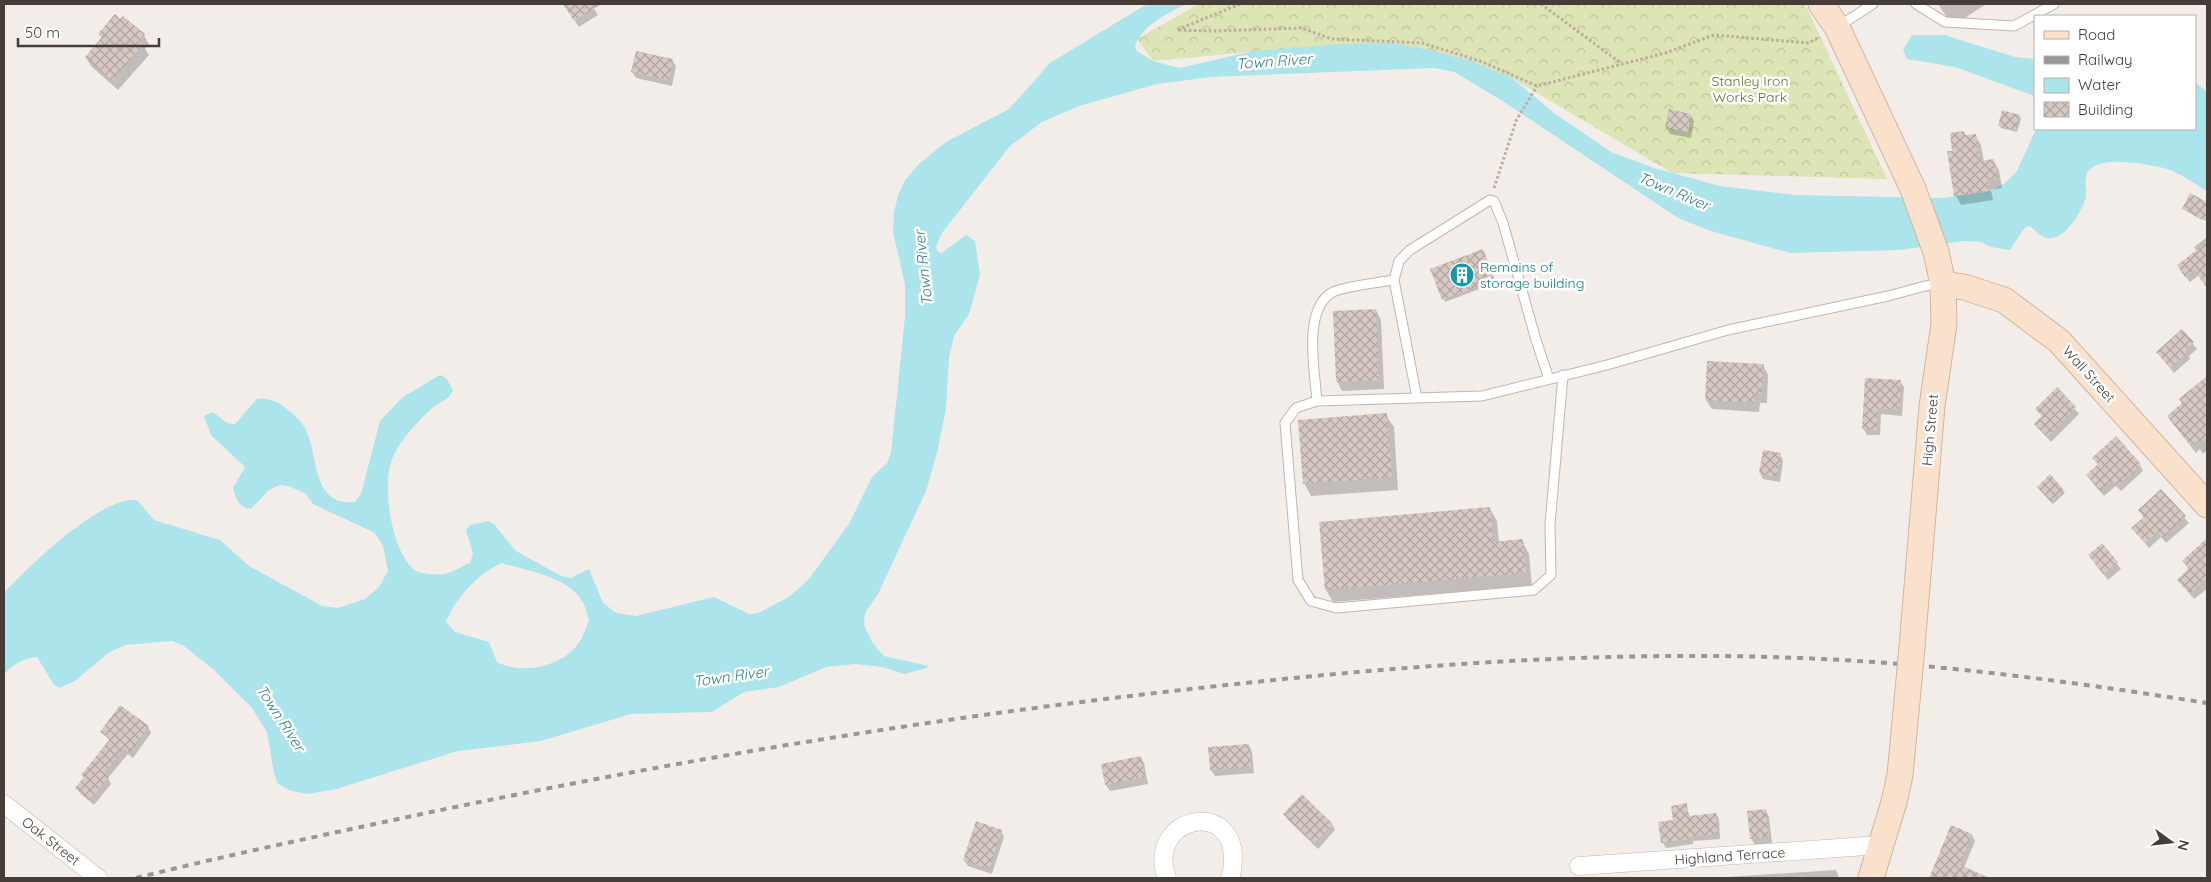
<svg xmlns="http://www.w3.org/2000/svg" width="2211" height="882" viewBox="0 0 2211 882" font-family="Quicksand,sans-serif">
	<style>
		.forest { fill: url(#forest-crowns) }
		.water { fill: #abe4ea; fill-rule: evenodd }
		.shadow { fill: #0003 }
		.building { fill: url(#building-cross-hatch) }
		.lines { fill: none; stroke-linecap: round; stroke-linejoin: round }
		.lane-casing { stroke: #c1b5af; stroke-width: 11 }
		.street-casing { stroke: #c1b5af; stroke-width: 19 }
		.secondary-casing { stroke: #d2b59e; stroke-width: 27 }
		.path { stroke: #beaa9f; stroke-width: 3; stroke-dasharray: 2.5 2.5; stroke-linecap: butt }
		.lane { stroke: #fff; stroke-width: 9 }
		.street { stroke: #fff; stroke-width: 18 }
		.secondary { stroke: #fae1cc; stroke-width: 25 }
		.rail { stroke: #979797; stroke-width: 4; stroke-dasharray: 6 6; stroke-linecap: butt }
		.secondary-bridge-casing { stroke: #d2b59e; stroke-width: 27; stroke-linecap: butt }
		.secondary-bridge { stroke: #fae1cc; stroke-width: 25 }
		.labels { text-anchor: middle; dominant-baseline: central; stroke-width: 5; stroke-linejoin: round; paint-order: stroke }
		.park-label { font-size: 14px; fill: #5e7330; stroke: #fff }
		.culture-label { font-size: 14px; fill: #0d838f; stroke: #fff; text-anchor: start }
		.street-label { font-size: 14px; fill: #463c38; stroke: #fff }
		.water-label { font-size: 15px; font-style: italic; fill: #32818b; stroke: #fff }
	</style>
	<defs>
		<pattern id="forest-crowns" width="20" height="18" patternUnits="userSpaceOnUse" patternTransform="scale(1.25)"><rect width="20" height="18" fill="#dde4b5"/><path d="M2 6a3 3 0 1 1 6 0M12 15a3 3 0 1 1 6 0" fill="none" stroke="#bfc49c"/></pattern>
		<pattern id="building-cross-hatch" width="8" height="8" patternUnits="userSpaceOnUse" patternTransform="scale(1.25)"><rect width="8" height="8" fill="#d7c9c2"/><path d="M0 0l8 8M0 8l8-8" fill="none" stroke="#b0a49f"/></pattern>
	</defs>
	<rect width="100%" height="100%" fill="#f3ede9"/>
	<path class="forest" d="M1199,4H1805L1887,179L1672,173L1512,78L1421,48L1271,50L1153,61L1137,39Z"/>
	<path class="water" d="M1147,4H1187C1169,12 1141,26 1135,46L1137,51L1153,61L1179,68L1254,51L1341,44L1391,43L1421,48L1471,61L1512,78L1554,113L1611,152L1654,168L1720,186L1795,195L1942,198L1991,191L2005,183L2017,171L2036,129H2195V82L2207,92V191C2194,184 2181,173 2167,169C2150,164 2102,155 2089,170C2083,178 2087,189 2086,197C2082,211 2064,242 2047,238C2038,237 2036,228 2028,226L2023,230L2010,250L1991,247L1981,242L1964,241L1899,250L1790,253L1711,231L1678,218L1501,100L1454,72L1434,68L1211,77L1157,84L1079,106L1042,122L1010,146L942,233L936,246L938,252L942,253L966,235L975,241L980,275L969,314L954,336L949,357L946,409L937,453L926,491L878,594L865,613L864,625L872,642L884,656L929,666L924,669L904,674L882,667L855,664L826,667L779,687L744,692L712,712L631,714L541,741L458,751L336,789L308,794L291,791L278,784L274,773L267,732L252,708L214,670L184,646L172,641L125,645L108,653L75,681L60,688L54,685L37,657C23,658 14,664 4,674V593C28,567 101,496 137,500L154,520L220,540L249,566L322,606L338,608L365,599L379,587L388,571L383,546L375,533L313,504L305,493L288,486L279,485L269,490L251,509C239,507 236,499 233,488L245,467L211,435L204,416L213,412L227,423L235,424L257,399C270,398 278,401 288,410C295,415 302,422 306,430C319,456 311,506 355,502L361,494L380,421L403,397L440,375L447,379L453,390C449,401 439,402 431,409C419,420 399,442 393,457C381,482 391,554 416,571C421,574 439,575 445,574C453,572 462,566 470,563L473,554L466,530L470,525L488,521L494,524L516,551L561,576L571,578L589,569L603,603L616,613L636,616L714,597L749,614L758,613L789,597L808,580L849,524L872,477L887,463L891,453L905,317V284L893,232L894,213L898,195L905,180L920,163L946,142L1009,109L1050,63ZM502,563C528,571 567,576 582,601C586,607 587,614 589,620C586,627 584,635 580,641C564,667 522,675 497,662L489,642L455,632L446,622C455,598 479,573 502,563Z
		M1912,35H1944L2015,57L2035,59V96L1955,67L1907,59L1903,50Z"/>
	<path class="shadow" d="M564,4H591L598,15L579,27Z
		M1938,4H1986L1953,26Z
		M100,34L144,35L149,45L145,49L149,55L118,90L92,67L86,58L102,39Z
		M672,60L676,66L672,86L636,78L632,72Z
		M1691,115L1694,121L1691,138L1670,134L1666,127Z
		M2019,116L2021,119L2017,132L2001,128L2000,125Z
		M1975,135L1981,145L1984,162L1993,160L1999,170L2002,188L1991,190L1993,200L1961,205L1956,196L1954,152L1966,137Z
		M2190,195L2207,203V210L2202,220L2183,209Z
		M2207,237V283L2205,285L2199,275L2190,282L2182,272L2197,252L2194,247Z
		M1484,253L1495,283L1445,302L1432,270Z
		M1376,310L1381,320L1384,389L1342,391L1337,381Z
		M2182,331L2197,349L2189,356L2190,359L2174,373L2157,352Z
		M1763,365L1768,375L1767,403H1760L1759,412L1712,409L1706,400Z
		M2207,377V450L2203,454L2200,449L2196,453L2168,417L2183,404L2181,400Z
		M1866,379L1900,381L1904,387L1902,416L1881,414L1880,435H1867L1863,428Z
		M2057,389L2079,414L2051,442L2036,425L2043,418L2037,409Z
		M1386,415L1394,427L1398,490L1311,496L1304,483Z
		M1764,451L1780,454L1783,461L1780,482L1763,479L1760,473Z
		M2094,458L2140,465L2143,471L2121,491L2116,486L2104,496L2087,475L2098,465Z
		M2040,489L2063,491L2065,493L2053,504Z
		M2161,490L2189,523L2166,543L2161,537L2149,548L2133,529L2144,518L2139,510Z
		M1490,509L1497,521L1499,543L1522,541L1529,554L1532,586L1333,602L1326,590Z
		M2205,542L2207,543V589L2194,599L2178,580L2189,570L2184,562Z
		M2102,545L2121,569L2108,580L2089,555Z
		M148,727L151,733L133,758L128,754L108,778L111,784L94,805L81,794L77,788L110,741L102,732Z
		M1249,745L1252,752L1254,773L1215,776L1211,770Z
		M1140,757L1144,763L1148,784L1110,791L1106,785L1102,765Z
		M1686,805L1690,817L1716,814L1719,819L1720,839L1693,841V844L1666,848L1663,843Z
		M1766,811L1769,817L1772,843L1755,845L1751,838Z
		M1284,814L1332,824L1335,830L1318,849L1288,820Z
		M1951,826L1972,835L1975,841L1964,868L1970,875L1969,878H1930Z
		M1001,831L1004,837L992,874L968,866L964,860Z
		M1836,870L1839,878H1710Z"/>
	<path class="building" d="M563,4H602L574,21Z
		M115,14L120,19L123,16L145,34L139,41L144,44L112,81L85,57L102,37L98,34Z
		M636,51L673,59L669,80L631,72Z
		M1669,109L1691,114L1688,132L1665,127Z
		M2002,110L2020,115L2016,130L1998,126Z
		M1964,131L1965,135L1976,134L1980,161L1994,159L1997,178L1987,180L1988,191L1954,196L1947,151H1952L1950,133Z
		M2190,193L2207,202V222L2182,209Z
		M2207,242V288L2194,270L2185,277L2177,265Z
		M1483,249L1495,280L1442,300L1430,269Z
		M1376,309L1379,380L1336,382L1333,311Z
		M2182,329L2194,342L2186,350L2188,352L2170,368L2156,352Z
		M1707,361L1764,364L1762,394H1755L1754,403L1705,400Z
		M2207,376V438L2197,445L2194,441L2190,445L2167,416L2182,403L2179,399Z
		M1865,378L1901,380L1899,410L1878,408L1877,430L1862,429Z
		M2057,387L2076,407L2047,437L2034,424L2042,416L2035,409Z
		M1387,413L1392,477L1303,484L1298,420Z
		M2116,436L2141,464L2117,486L2112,481L2100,491L2086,475L2098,464L2092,458Z
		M1763,450L1781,453L1777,477L1759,473Z
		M2050,474L2064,490L2051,502L2037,487Z
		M2161,489L2186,516L2162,538L2157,532L2145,543L2131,528L2144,517L2138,510Z
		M1490,507L1493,542L1523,539L1526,573L1325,590L1319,522Z
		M2207,538V578L2190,594L2177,580L2189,568L2182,561Z
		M2102,543L2118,562L2103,574L2088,555Z
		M120,705L149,726L130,753L124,749L104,773L109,777L90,800L75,788L84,777L81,775L110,739L100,732Z
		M1249,744L1251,767L1210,770L1208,747Z
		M1141,756L1145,777L1105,785L1101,764Z
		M1302,794L1333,824L1314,843L1283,814Z
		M1687,803L1688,816L1716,813L1718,834L1691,836V839L1661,843L1658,822L1673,820L1671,806Z
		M1766,809L1769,837L1750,839L1747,811Z
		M976,821L1002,830L989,869L963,860Z
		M1951,825L1972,834L1960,865L1990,878H1929Z"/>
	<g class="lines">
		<defs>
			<path id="lane" d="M1916,4L1945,22L2014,26L2054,4
				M1839,26L1873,4
				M1563,375L1550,525L1551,575L1534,590L1336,608L1311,601L1298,580L1285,423L1296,408L1317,401L1482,396L1607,365L1728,330L1888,296L1925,286L1940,284
				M1417,398L1394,280L1399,261L1410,250L1490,200L1494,201L1503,223L1536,340L1549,379
				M1317,401C1315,373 1302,308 1333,292C1343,287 1380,282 1394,280"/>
			<path id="street" d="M4,804L98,878
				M1579,866L1881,845
				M1167,878C1145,820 1230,797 1233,856C1233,863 1233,871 1230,878"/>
			<path id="secondary" d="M1821,4L1837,27L1913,189L1936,252L1943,284L1944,324L1932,406L1912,647
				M1943,284L1964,287L2004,300L2059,341L2207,505
				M1871,878L1894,802L1900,775L1907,701"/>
		</defs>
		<use href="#lane" class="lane-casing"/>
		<use href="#street" class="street-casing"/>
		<use href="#secondary" class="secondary-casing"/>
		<path class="path" d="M1240,4L1177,30L1215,31L1301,28L1332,39L1422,43L1480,61L1537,86L1665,53L1714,35L1808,43L1820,37
			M1541,4L1622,64
			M1494,188L1516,121L1537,86"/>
		<use href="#lane" class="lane"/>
		<use href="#street" class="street"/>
		<use href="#secondary" class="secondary"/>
		<path class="rail" d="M136,878C224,856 314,837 403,818C633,769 864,729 1097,700C1344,670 1593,646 1842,660C1965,667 2086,684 2207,703"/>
		<defs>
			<path id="secondary-bridge" d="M1907,701L1912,647"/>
		</defs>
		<use href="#secondary-bridge" class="secondary-bridge-casing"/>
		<use href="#secondary-bridge" class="secondary-bridge"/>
	</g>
	<defs>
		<symbol id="building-disc" viewBox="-11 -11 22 22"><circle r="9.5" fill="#0f9aa8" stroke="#fff"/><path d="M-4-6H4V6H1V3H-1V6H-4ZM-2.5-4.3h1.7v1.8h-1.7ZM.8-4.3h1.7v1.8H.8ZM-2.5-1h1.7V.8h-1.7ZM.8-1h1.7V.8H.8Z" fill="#fff"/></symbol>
	</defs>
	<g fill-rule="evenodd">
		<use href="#building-disc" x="1448" y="261" width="28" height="28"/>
	</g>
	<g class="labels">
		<g class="park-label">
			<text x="1750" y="81">Stanley Iron<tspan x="1750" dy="16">Works Park</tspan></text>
		</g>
		<g class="culture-label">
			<text x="1480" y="267">Remains of<tspan x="1480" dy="16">storage building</tspan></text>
		</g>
		<g class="street-label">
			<text transform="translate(2089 374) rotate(48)">Wall Street</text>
			<text transform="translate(1930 430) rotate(-85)">High Street</text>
			<text transform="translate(51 841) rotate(38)">Oak Street</text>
			<text transform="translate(1730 856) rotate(-4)">Highland Terrace</text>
		</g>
		<g class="water-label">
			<text transform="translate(1274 61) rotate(-4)">Town River</text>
			<text transform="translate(1674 191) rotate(23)">Town River</text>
			<text transform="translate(923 268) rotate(-96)">Town River</text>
			<text transform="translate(731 676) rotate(-8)">Town River</text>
			<text transform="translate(281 718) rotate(57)">Town River</text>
		</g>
	</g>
	<rect width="2211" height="882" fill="none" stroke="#463c38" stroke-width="10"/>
	<rect x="2034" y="15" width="162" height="115" fill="#ffffff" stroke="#b5b1af"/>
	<rect x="2044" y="31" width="25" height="8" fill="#fae1cc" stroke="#b5b1af"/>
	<text x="2078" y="40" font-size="15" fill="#463c38">Road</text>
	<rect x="2044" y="56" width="25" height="8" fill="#979797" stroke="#b5b1af"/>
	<text x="2078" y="65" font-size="15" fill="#463c38">Railway</text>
	<rect x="2044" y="78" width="25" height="15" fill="#abe4ea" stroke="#b5b1af"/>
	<text x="2078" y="90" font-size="15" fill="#463c38">Water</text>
	<rect x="2044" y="102" width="25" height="15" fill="url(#building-cross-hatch)" stroke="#b5b1af"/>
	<text x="2078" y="115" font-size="15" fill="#463c38">Building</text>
	<g transform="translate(2171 842) rotate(105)" stroke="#ffffff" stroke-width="4" paint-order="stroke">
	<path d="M0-4L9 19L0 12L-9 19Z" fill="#463c38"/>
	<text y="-8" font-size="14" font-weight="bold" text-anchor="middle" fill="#463c38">N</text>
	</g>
	<path d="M18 38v8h141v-8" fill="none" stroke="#463c38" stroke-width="2.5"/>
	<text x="25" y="38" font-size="15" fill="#463c38" stroke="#ffffff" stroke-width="4" paint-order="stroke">50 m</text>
</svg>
